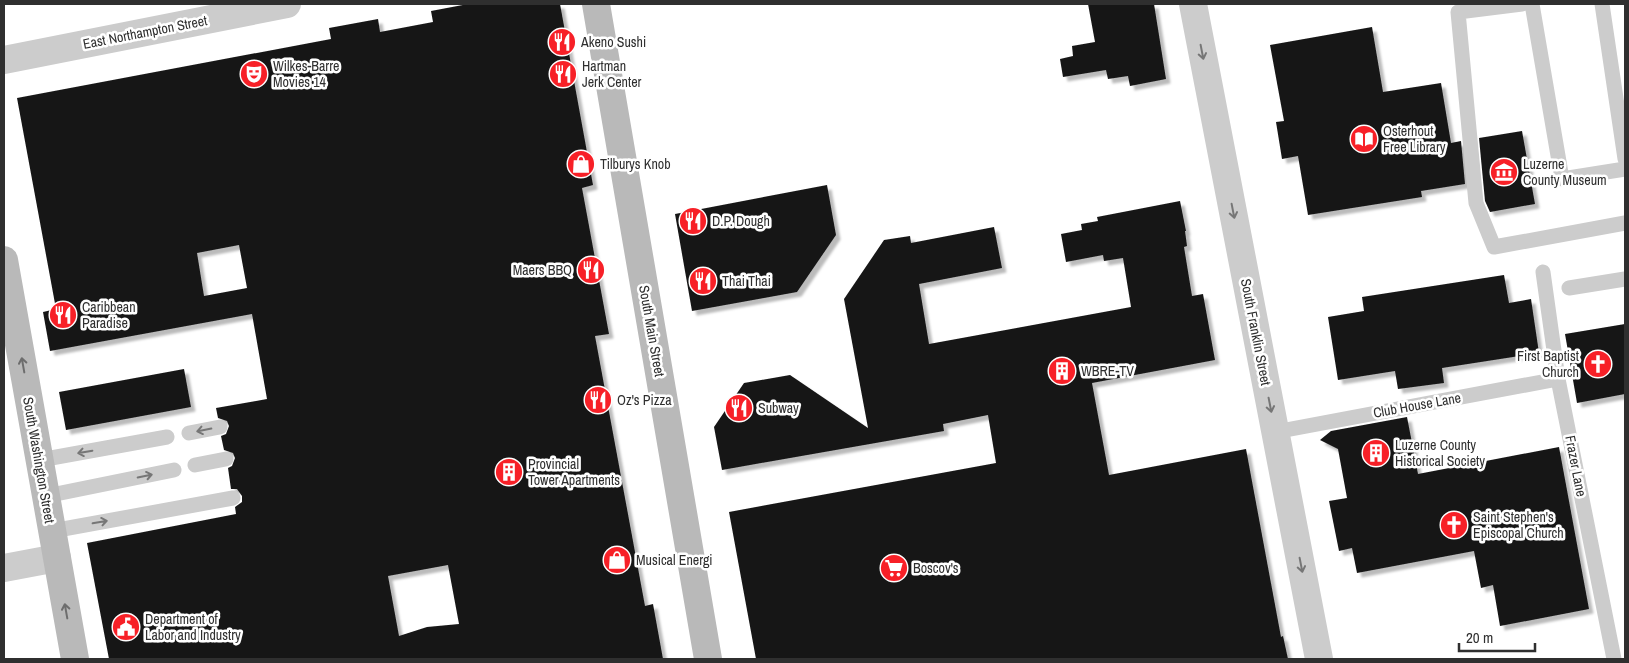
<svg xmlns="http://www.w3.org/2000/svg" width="1629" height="663" viewBox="0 0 1629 663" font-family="'Archivo Narrow',sans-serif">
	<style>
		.building { fill: #161616; fill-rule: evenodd; filter: url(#shadow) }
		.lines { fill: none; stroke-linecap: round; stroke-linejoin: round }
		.lane { stroke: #ccc; stroke-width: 15 }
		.street { stroke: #ccc; stroke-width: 28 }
		.secondary { stroke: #b9b9b9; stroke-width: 28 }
		.oneway { stroke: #767676 }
		.oneway2 { stroke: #6d6d6d }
		.labels { text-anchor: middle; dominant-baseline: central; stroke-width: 5; stroke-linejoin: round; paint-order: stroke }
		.street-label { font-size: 14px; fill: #2f2f2f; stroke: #fff }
		.poi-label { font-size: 14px; fill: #2f2f2f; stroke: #fff; text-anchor: start }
	</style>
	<defs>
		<filter id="shadow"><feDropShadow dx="4.5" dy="4.5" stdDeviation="1" flood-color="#0004"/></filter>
	</defs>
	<rect width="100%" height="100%" fill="#fff"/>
	<path class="building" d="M468,4H560L593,185L582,188L609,334L595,336L645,606L653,604L663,659H109L87,543L236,514L235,507L242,502V496L237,489H231L228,468L232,466L235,458L233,453L224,450L221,436L226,434L229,426L227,421L218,418L216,408L267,399L252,314L50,351L43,312L56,309L17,98L331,39L329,28L378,19L380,32L433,22L431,11ZM239,245L247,288L204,296L197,253ZM448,565L459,624L427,627L399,636L388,576Z
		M1088,4H1154L1166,79L1130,86L1128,76L1108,79L1106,70L1063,77L1060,59L1073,56L1072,46L1095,42Z
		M1372,27L1383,92L1441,83L1451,143L1461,141L1465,184L1421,191L1422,197L1308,215L1298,156L1282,159L1276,122L1284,121L1270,45Z
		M1522,131L1535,204L1490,212L1485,201L1479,138Z
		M827,185L836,235L797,292L692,311L675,214Z
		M1180,201L1186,231H1185L1187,246L1184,247L1192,296L1203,294L1215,360L1092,383L1109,475L1246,449L1281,637L1283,636L1288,659H756L729,512L996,463L988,415L943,424L944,431L722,470L714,427L744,383L790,375L868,428L844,299L884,240L910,236L911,243L994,227L1002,268L919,284L929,344L1131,307L1123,258L1104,261L1103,255L1066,262L1061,234L1082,230L1081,224L1098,221L1097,217Z
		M1504,275L1509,303L1531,299L1539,353L1442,368L1444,383L1398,389L1395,371L1338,380L1328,317L1364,311L1362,297Z
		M1625,324V394L1577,403L1565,334Z
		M184,369L191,407L66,430L59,392Z
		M1407,417L1418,474L1559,447L1589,609L1500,626L1493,585L1481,588L1474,551L1357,573L1352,548L1339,551L1329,501L1347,498L1338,449L1320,440L1331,431Z"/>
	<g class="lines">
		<path class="lane" d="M1522,4L1458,12L1476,203L1494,247L1625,223
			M1532,4L1562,179L1625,169
			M1602,4L1625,159
			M1543,272L1558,379L1614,659
			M1569,288L1625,279
			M1275,432L1558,379
			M189,433L220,427
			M40,460L167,437
			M195,465L226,459
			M46,496L174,470
			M52,531L233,498"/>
		<path class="street" d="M1193,4L1319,659
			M4,60L287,4
			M4,568L57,558"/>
		<path class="secondary" d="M596,4L708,659
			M4,260L75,659"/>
	</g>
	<defs><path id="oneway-shaft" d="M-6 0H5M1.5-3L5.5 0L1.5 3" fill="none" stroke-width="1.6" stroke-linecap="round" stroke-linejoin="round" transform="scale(1.25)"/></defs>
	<g class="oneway">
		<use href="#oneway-shaft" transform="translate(1202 52) rotate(79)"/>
		<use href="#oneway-shaft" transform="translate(1233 211) rotate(79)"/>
		<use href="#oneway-shaft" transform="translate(1270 405) rotate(79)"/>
		<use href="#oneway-shaft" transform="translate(204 430) rotate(169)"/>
		<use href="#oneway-shaft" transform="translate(85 452) rotate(170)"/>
		<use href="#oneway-shaft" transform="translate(145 476) rotate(-12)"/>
		<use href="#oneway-shaft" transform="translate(100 522) rotate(-10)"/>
		<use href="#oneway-shaft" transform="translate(1301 565) rotate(79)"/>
	</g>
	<g class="oneway2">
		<use href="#oneway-shaft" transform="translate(23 365) rotate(-100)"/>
		<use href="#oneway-shaft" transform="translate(66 611) rotate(-100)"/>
	</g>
	<defs>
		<symbol id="restaurant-disc" viewBox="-11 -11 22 22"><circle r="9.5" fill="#f72027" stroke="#fff"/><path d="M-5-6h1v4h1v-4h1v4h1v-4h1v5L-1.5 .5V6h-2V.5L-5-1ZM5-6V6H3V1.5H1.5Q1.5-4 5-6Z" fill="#fff"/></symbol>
		<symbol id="theatre-disc" viewBox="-11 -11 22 22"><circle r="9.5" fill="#f72027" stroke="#fff"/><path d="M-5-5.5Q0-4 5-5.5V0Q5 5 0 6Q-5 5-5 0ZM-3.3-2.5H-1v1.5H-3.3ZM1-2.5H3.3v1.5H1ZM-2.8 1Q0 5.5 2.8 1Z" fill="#fff"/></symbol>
		<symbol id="library-disc" viewBox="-11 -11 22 22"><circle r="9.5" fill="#f72027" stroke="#fff"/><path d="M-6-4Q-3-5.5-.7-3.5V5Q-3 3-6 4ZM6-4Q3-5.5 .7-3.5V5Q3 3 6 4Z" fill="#fff"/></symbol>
		<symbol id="shop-disc" viewBox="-11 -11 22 22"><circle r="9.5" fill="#f72027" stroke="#fff"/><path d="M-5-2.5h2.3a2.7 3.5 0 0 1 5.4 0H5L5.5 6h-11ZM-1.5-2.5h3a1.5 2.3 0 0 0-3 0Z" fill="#fff"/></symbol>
		<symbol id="museum-disc" viewBox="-11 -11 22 22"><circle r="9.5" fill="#f72027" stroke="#fff"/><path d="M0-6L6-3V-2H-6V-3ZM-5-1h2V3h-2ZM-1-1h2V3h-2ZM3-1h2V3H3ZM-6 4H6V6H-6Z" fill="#fff"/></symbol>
		<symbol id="church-disc" viewBox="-11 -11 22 22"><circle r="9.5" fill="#f72027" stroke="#fff"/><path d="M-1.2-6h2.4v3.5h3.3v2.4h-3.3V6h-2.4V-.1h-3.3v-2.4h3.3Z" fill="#fff"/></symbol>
		<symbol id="building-disc" viewBox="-11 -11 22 22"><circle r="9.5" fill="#f72027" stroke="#fff"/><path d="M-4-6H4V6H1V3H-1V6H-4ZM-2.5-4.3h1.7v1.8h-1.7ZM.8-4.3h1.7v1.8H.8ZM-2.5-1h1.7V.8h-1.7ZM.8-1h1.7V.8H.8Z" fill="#fff"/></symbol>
		<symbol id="supermarket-disc" viewBox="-11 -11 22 22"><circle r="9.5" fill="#f72027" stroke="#fff"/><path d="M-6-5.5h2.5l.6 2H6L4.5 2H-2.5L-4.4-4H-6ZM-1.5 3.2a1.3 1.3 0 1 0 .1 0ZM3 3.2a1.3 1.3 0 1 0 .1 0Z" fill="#fff"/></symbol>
		<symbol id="civic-disc" viewBox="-11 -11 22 22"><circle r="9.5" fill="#f72027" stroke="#fff"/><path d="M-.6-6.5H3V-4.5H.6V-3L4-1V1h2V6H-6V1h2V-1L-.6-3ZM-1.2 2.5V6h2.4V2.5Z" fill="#fff"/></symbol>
	</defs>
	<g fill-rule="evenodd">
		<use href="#restaurant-disc" x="546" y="26" width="32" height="32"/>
		<use href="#theatre-disc" x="238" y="58" width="32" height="32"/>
		<use href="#restaurant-disc" x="547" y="58" width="32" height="32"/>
		<use href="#library-disc" x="1348" y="123" width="32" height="32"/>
		<use href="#shop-disc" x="565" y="148" width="32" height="32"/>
		<use href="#museum-disc" x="1488" y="156" width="32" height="32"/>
		<use href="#restaurant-disc" x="677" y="205" width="32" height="32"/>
		<use href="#restaurant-disc" x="575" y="254" width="32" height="32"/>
		<use href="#restaurant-disc" x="687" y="265" width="32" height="32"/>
		<use href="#restaurant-disc" x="47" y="299" width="32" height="32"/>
		<use href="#church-disc" x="1582" y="348" width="32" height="32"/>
		<use href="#building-disc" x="1046" y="355" width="32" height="32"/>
		<use href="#restaurant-disc" x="582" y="384" width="32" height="32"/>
		<use href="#restaurant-disc" x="723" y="392" width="32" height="32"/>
		<use href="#building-disc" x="1360" y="437" width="32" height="32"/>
		<use href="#building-disc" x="493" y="456" width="32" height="32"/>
		<use href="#church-disc" x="1438" y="509" width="32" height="32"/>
		<use href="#shop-disc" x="601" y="544" width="32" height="32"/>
		<use href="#supermarket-disc" x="878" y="552" width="32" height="32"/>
		<use href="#civic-disc" x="110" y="611" width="32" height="32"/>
	</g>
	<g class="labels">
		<g class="street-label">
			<text transform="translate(145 32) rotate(-11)">East Northampton Street</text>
			<text transform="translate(652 331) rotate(80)">South Main Street</text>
			<text transform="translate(1256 332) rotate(79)">South Franklin Street</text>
			<text transform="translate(1417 405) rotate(-10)">Club House Lane</text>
			<text transform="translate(39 460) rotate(80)">South Washington Street</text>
			<text transform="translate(1576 466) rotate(79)">Frazer Lane</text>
		</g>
		<g class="poi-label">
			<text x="581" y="42">Akeno Sushi</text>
			<text x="273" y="66">Wilkes-Barre<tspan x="273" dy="16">Movies 14</tspan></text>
			<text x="582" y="66">Hartman<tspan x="582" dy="16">Jerk Center</tspan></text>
			<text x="1383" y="131">Osterhout<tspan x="1383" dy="16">Free Library</tspan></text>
			<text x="600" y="164">Tilburys Knob</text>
			<text x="1523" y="164">Luzerne<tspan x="1523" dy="16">County Museum</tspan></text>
			<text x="712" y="221">D.P. Dough</text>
			<text x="572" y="270" text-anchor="end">Maers BBQ</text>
			<text x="722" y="281">Thai Thai</text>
			<text x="82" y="307">Caribbean<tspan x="82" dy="16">Paradise</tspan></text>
			<text x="1579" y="356" text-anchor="end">First Baptist<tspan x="1579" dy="16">Church</tspan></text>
			<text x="1081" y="371">WBRE-TV</text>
			<text x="617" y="400">Oz's Pizza</text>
			<text x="758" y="408">Subway</text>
			<text x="1395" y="445">Luzerne County<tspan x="1395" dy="16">Historical Society</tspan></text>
			<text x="528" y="464">Provincial<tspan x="528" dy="16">Tower Apartments</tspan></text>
			<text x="1473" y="517">Saint Stephen's<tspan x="1473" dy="16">Episcopal Church</tspan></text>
			<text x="636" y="560">Musical Energi</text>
			<text x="913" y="568">Boscov's</text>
			<text x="145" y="619">Department of<tspan x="145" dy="16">Labor and Industry</tspan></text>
		</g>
	</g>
	<rect width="1629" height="663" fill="none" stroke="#2f2f2f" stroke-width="10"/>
	<path d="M1459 643v8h76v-8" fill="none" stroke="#2f2f2f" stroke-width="2.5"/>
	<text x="1466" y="643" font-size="15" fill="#2f2f2f" stroke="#ffffff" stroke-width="4" paint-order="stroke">20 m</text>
</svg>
